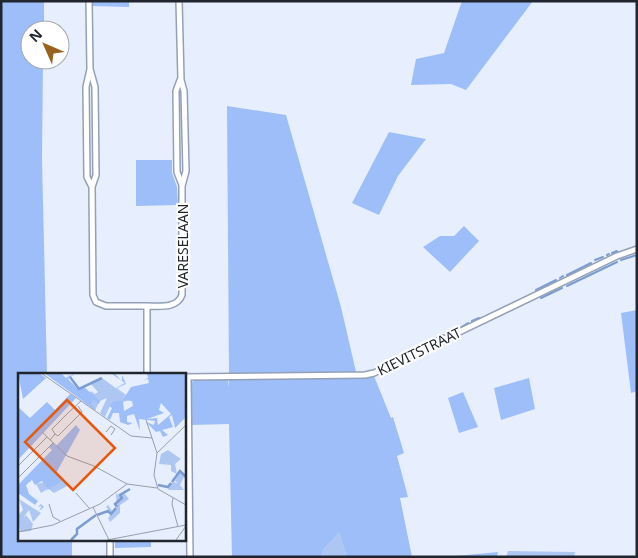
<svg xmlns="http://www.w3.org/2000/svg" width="638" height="558" viewBox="0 0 638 558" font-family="'Noto Sans',sans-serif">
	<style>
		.green { fill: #aec7f2 }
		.forest { fill: #9dbef8 }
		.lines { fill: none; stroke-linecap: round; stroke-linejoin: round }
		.stream { stroke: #7c9cd4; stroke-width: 2 }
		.minor-casing { stroke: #93a0b6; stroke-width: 8 }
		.minor { stroke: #fff; stroke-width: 5 }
		.labels { text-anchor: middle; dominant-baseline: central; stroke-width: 4.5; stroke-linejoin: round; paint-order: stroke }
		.street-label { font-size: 14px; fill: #20252e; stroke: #fff }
		.inset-river { fill: none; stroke: #7c9cd4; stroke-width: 2.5 }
		.inset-road { fill: none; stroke: #979eab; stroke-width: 1 }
		.view { fill: #e8590c; fill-opacity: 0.15; stroke: #e8590c; stroke-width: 2.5 }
		.inset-edge { fill: none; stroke: #20252e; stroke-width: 2.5 }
	</style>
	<rect width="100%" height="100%" fill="#e7effe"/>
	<path class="green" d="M339,533L347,557H321L324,549Z
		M508,551L575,552L574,557H506Z"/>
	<path class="forest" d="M1,1H44V30H30V60H43L42,159L47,374H19V539H72V557H1Z
		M92,1H129V7L92,6Z
		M462,1H533L466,90L451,84L411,85L416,59L444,53Z
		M227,106L286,115L341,307L356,372L229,374Z
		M389,132L426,139L398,176L379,215L352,203Z
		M136,160H172V173L177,187L178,205L136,206Z
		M464,226L479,241L450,272L423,247L440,236H454Z
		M637,310V391L631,393L621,313Z
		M374,376L391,418L393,417L404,453L397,456L408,497L400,498L412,557H347L339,533L324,549L321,557H232L229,424L191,425V383L196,379L228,380V388L229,379H355Z
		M529,378L535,409L501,420L494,388Z
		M463,392L478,427L459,433L448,398Z
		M115,539H151V547L115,548Z
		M498,552L497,557H446Z"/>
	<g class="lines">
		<path class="stream" d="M612,253L617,251
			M607,255L609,254
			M595,260L603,257
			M621,260L637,255
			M567,275L591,263
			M560,278L563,276
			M567,286L617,262
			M536,290L556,280
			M541,298L562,288
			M472,321L479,318
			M460,328L468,323
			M448,333L457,328
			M431,341L443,335"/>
		<defs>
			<path id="minor" d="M89,1L90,69L95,87L96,175L92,187L93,295L96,302L106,306H147V374
				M90,69L86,87L87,177L92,187
				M180,80L176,91L177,172L182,185
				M147,306C159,306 177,309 182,295V186L186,171L184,91L181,80L179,1
				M184,377L365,375L374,373L617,256L637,249
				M188,377L190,557
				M110,539V557"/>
		</defs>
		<use href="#minor" class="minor-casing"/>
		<use href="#minor" class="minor"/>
	</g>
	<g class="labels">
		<g class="street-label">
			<text transform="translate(182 246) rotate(-90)">VARESELAAN</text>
			<text transform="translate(419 351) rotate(-26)">KIEVITSTRAAT</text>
		</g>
	</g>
	<g transform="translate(18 373)">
		<rect width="168" height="168" fill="#e7effe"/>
		<path d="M84,5L107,22L105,25L110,23L111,27L92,33L87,44L82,40L89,25L82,28L77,37L67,30L73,18L77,21L80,19L73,11ZM150,77L163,86L157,91L159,101L153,98V92L141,91L143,81ZM162,99L166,104L162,112L166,117H150L154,109L160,110L157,108ZM36,107L40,110L46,107L51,112L36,120L31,115L23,120L18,111ZM98,120L101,123L106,120L111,126L102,132V140L92,149L90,145L94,140L88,134L90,132L95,139L99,135ZM1,126L23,140L15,149L11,137L5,145L8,142L15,151L13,158L2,159L0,142L5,137Z" fill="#aec7f2"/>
		<path d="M0,0H21L28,5L5,26ZM26,0H43L48,5L51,3L49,0L52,3L58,0L50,6L61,17L66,14L82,28L81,31L69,22L75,27L73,31L78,36L77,37ZM81,0L85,5L96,0L104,8V2L108,11L99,15L108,22L113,14L131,10L130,6L125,7L130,5L129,0H167V45L157,55L154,42L151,44L155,54L144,57L150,62L145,64L142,58L138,59L128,49L136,52L137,48L121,46L122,58L116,41L109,43V49L115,50L110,52L102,49L101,40H95L92,47L89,45L94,35L91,33L96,28H105L106,38L115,33L114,28L105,27L107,22L98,15L107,10L94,1L85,5ZM143,30L153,41L140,52L139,45L129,46L146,40L141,37ZM52,21L58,25L0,87V34L12,45L29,29L37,37ZM58,52L62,57L38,100L46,107L32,115L36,120L31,116L27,119L30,116L26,111L20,114L26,111L24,108L17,112L14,107L8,112L11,121L20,128L17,132L20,134L27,127L23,131L26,134L21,138L24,133L20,134L0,120V112L34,77L31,74L35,70L38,73Z" fill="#9dbef8" fill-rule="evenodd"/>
		<path class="inset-river" d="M52,4L61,16L84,5M154,109L162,98L168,104M140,112L150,114L153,110M99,134L97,131L104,125L102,122L112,116M79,142L90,138L93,141L98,135M53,167L59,161V156L78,142"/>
		<path class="inset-road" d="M23,0L113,63L134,65M50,40L63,28M128,47L139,80M168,52L139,80L136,102L140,116L168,132M24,59L49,83L76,93L109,111M88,59L93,53L97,56L93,62M37,61L40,63L64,39L60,33M32,67L37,61L34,56L51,39M0,93L29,64M0,105L35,70M58,120L71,135M155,125L154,131L160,154M31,131L35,144L42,148M75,134L91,167M0,159L35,152L82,131L109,111L139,115M89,167L168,152M158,167L168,153"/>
		<path class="view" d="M49,27L97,75L55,117L7,69Z"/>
		<rect width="168" height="168" class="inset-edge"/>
	</g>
	<rect width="638" height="558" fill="none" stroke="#20252e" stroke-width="5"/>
	<g transform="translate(45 45) rotate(315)"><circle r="24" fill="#ffffff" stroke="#a6a8ab"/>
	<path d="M0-4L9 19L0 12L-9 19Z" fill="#99611c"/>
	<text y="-8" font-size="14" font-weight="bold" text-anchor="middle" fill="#20252e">N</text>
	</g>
</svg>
